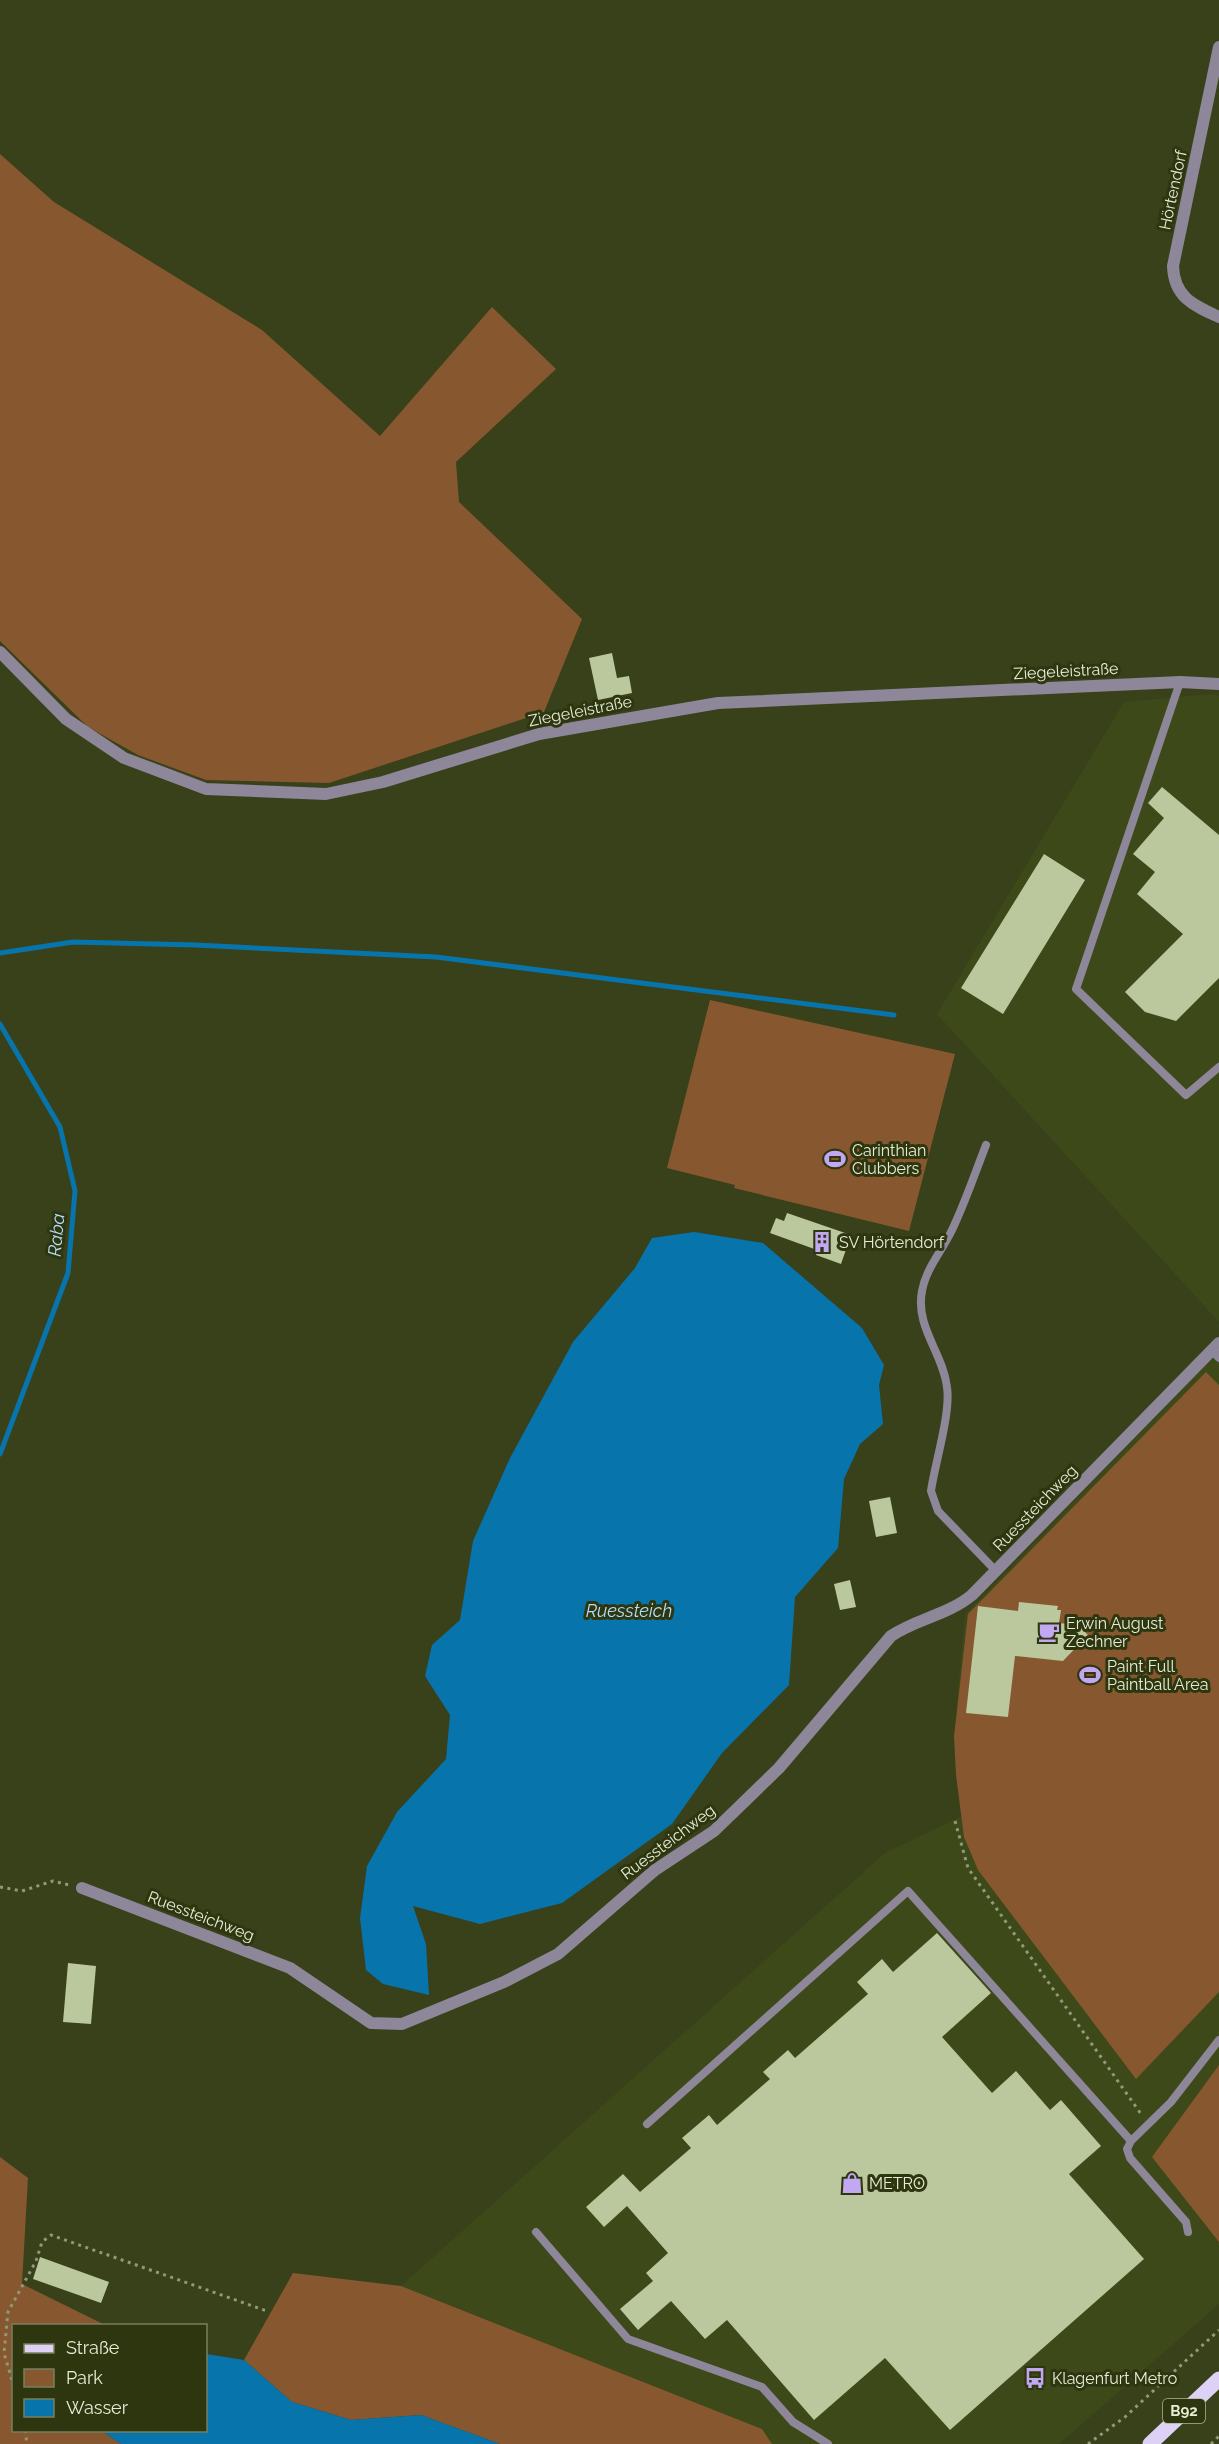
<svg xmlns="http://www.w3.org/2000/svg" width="1219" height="2444" viewBox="0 0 1219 2444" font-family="Raleway,sans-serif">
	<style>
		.built { fill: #3e491a }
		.green { fill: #87582f }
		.water { fill: #0874ac }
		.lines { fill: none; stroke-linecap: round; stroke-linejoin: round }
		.stream { stroke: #0874ac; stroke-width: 5 }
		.building { fill: #bbc79c }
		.path { stroke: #91997a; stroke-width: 3; stroke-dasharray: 3 4.5; stroke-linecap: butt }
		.service { stroke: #8d8799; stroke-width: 8 }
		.minor { stroke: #8d8799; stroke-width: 12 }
		.primary { stroke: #ddd1f5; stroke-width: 15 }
		.labels { text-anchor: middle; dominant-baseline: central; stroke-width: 6; stroke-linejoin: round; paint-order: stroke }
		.shield { fill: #2e360f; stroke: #afb59a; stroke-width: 1.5 }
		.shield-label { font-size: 15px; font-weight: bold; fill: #e6ecd6 }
		.street-label { font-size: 16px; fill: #e6ecd6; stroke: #2e360f }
		.poi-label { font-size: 16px; fill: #e6ecd6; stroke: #2e360f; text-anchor: start }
		.water-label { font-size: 18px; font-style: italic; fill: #b4ddfb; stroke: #2e360f }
	</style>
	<rect width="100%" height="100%" fill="#38411a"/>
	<path class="built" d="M1212,694L1219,696V1322L937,1014L1124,702Z
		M1219,1351V2304L1059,2444H772L762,2429L401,2286L885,1853L962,1816L954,1737L965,1614Z"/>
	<path class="green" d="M0,154L54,202L262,330L380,436L492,307L556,369L456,462L459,502L582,619L544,712L329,783L206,780L138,755L88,727L0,641Z
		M710,1000L955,1054L909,1231L734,1188L735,1185L667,1168Z
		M1206,1372L1219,1385V1992L1136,2079L978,1870L964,1837L956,1775L954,1737L968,1614Z
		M1219,2065V2242L1152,2157Z
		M0,2157L28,2178L22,2284L105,2325L14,2326V2430L102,2431L121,2444H0Z
		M293,2273L401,2286L762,2429L772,2444H500L421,2415L351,2420L292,2402L244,2360Z"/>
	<path class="water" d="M694,1232L763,1243L862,1328L884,1365L879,1385L883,1424L860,1444L844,1479L838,1548L795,1597L789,1685L722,1753L672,1824L562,1903L480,1924L413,1906L426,1944L429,1995L383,1984L366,1970L360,1918L367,1866L397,1812L446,1759L450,1715L425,1676L432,1645L460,1620L473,1541L510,1458L573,1342L635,1268L652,1238Z
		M206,2354L244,2360L292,2402L351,2420L421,2415L500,2444H121L102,2431L206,2430Z"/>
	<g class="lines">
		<path class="stream" d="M0,953L73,942L196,945L436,957L894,1015
			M0,1024L60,1127L75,1191L68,1273L0,1454"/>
	</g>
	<path class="building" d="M612,653L617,678L629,676L632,693L598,700L589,658Z
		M1162,787L1219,835V978L1176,1021L1145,1012L1125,992L1183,934L1137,894L1155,872L1133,854L1164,818L1148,803Z
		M1044,854L1085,880L1003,1014L961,988Z
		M787,1213L851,1235L841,1264L816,1255L817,1250L770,1233L776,1218L784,1221Z
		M890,1497L897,1533L876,1537L869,1501Z
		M850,1580L856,1607L840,1610L834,1584Z
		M1019,1602L1058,1606L1057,1610H1061L1059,1623L1078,1625L1088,1635L1063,1661L1015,1656L1008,1717L966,1713L978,1606L1018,1611Z
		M937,1933L991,1993L942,2037L992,2093L1016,2071L1050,2110L1061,2100L1101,2146L1069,2174L1144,2259L950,2430L885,2358L814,2420L727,2320L705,2339L671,2301L638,2330L620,2309L653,2281L646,2273L668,2253L627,2206L604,2227L586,2207L623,2174L640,2192L691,2148L682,2138L709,2115L717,2125L770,2079L763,2072L788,2050L795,2058L868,1994L857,1982L882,1959L893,1972Z
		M68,1963L96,1966L91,2024L63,2022Z
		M40,2257L109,2282L101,2303L33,2279Z"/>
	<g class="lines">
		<path class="path" d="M955,1821L968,1868L1141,2114
			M0,1887L22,1891L53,1881L69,1885
			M14,2387L4,2353L8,2312L36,2261L42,2242L51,2235L267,2311
			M25,2430L27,2444
			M1088,2444L1125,2417L1219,2330
			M1211,2444L1219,2436"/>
		<path class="service" d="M1180,682L1076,989L1186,1095L1219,1067
			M986,1145C975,1173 965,1203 952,1230C942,1251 926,1268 922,1291C915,1327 943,1353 947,1387C951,1413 935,1463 931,1491L938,1511L996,1571
			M1212,1351L1219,1358
			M647,2124L908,1891L1131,2141
			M536,2232L628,2339L762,2387L793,2422L828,2444
			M1188,2232L1186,2222L1130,2158L1127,2149L1131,2141L1171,2102L1219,2040"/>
		<path class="minor" d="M1219,47L1173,266C1174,297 1193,305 1219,317
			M0,652L66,719L124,758L206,789L326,794L383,782L539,734L718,703L1180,682L1219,684
			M82,1888L290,1968L371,2023L402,2024L504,1982L558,1954L655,1870L714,1831L779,1768L891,1636C916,1619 948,1615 972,1595L1219,1343"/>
		<path class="primary" d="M1150,2444L1219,2379"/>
	</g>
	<defs>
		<symbol id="stadium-bare" viewBox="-9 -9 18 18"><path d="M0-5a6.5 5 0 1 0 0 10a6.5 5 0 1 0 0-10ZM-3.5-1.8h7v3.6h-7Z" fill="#c2a7f2" stroke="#2e360f" stroke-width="2.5" paint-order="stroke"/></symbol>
		<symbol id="building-bare" viewBox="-9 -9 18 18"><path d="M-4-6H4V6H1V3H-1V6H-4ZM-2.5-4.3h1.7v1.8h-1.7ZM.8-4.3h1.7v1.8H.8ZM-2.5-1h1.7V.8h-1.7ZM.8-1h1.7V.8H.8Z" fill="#c2a7f2" stroke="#2e360f" stroke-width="2.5" paint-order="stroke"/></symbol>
		<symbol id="cafe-bare" viewBox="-9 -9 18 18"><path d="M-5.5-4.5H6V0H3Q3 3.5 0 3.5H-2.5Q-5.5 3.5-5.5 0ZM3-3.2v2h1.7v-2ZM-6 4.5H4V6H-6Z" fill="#c2a7f2" stroke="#2e360f" stroke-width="2.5" paint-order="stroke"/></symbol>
		<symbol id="shop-bare" viewBox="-9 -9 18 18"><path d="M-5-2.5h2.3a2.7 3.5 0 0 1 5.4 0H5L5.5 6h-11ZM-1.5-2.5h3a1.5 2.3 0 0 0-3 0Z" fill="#c2a7f2" stroke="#2e360f" stroke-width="2.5" paint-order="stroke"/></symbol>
		<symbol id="bus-bare" viewBox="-9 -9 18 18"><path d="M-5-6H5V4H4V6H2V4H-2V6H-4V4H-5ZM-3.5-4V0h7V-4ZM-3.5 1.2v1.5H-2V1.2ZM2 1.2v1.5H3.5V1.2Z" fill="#c2a7f2" stroke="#2e360f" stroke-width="2.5" paint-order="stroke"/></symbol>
	</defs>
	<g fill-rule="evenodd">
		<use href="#stadium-bare" x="820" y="1144" width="30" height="30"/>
		<use href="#building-bare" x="807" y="1227" width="30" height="30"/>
		<use href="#cafe-bare" x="1034" y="1617" width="30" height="30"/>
		<use href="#stadium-bare" x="1075" y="1660" width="30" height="30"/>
		<use href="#shop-bare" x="837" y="2168" width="30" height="30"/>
		<use href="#bus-bare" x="1020" y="2363" width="30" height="30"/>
	</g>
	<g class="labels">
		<rect class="shield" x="1163" y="2399" width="42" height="24" rx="4.5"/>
		<g class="shield-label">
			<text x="1184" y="2411">B92</text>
		</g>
		<g class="street-label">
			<text transform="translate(1173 190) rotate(-78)">Hörtendorf</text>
			<text transform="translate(1066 671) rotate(-3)">Ziegeleistraße</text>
			<text transform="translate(580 711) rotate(-11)">Ziegeleistraße</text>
			<text transform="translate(1035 1508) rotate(-46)">Ruessteichweg</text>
			<text transform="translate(668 1842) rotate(-37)">Ruessteichweg</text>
			<text transform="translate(201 1916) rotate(21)">Ruessteichweg</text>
		</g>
		<g class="poi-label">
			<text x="852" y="1150">Carinthian<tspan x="852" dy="18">Clubbers</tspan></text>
			<text x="839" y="1242">SV Hörtendorf</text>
			<text x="1066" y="1623">Erwin August<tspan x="1066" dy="18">Zechner</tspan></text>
			<text x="1107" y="1666">Paint Full<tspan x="1107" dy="18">Paintball Area</tspan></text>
			<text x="869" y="2183">METRO</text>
			<text x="1052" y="2378">Klagenfurt Metro</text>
		</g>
		<g class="water-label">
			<text transform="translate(56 1235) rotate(-85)">Raba</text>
			<text x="629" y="1610">Ruessteich</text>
		</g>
	</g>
	<rect x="12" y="2324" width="195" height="108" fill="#2e360f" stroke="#787f5f" stroke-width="1.5"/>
	<rect x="24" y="2344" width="30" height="9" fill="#ddd1f5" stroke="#787f5f" stroke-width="1.5"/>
	<text x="66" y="2354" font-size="18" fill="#e6ecd6">Straße</text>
	<rect x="24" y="2369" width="30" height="18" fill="#87582f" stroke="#787f5f" stroke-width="1.5"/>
	<text x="66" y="2384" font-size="18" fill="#e6ecd6">Park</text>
	<rect x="24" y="2399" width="30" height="18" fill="#0874ac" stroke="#787f5f" stroke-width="1.5"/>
	<text x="66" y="2414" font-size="18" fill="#e6ecd6">Wasser</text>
</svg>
